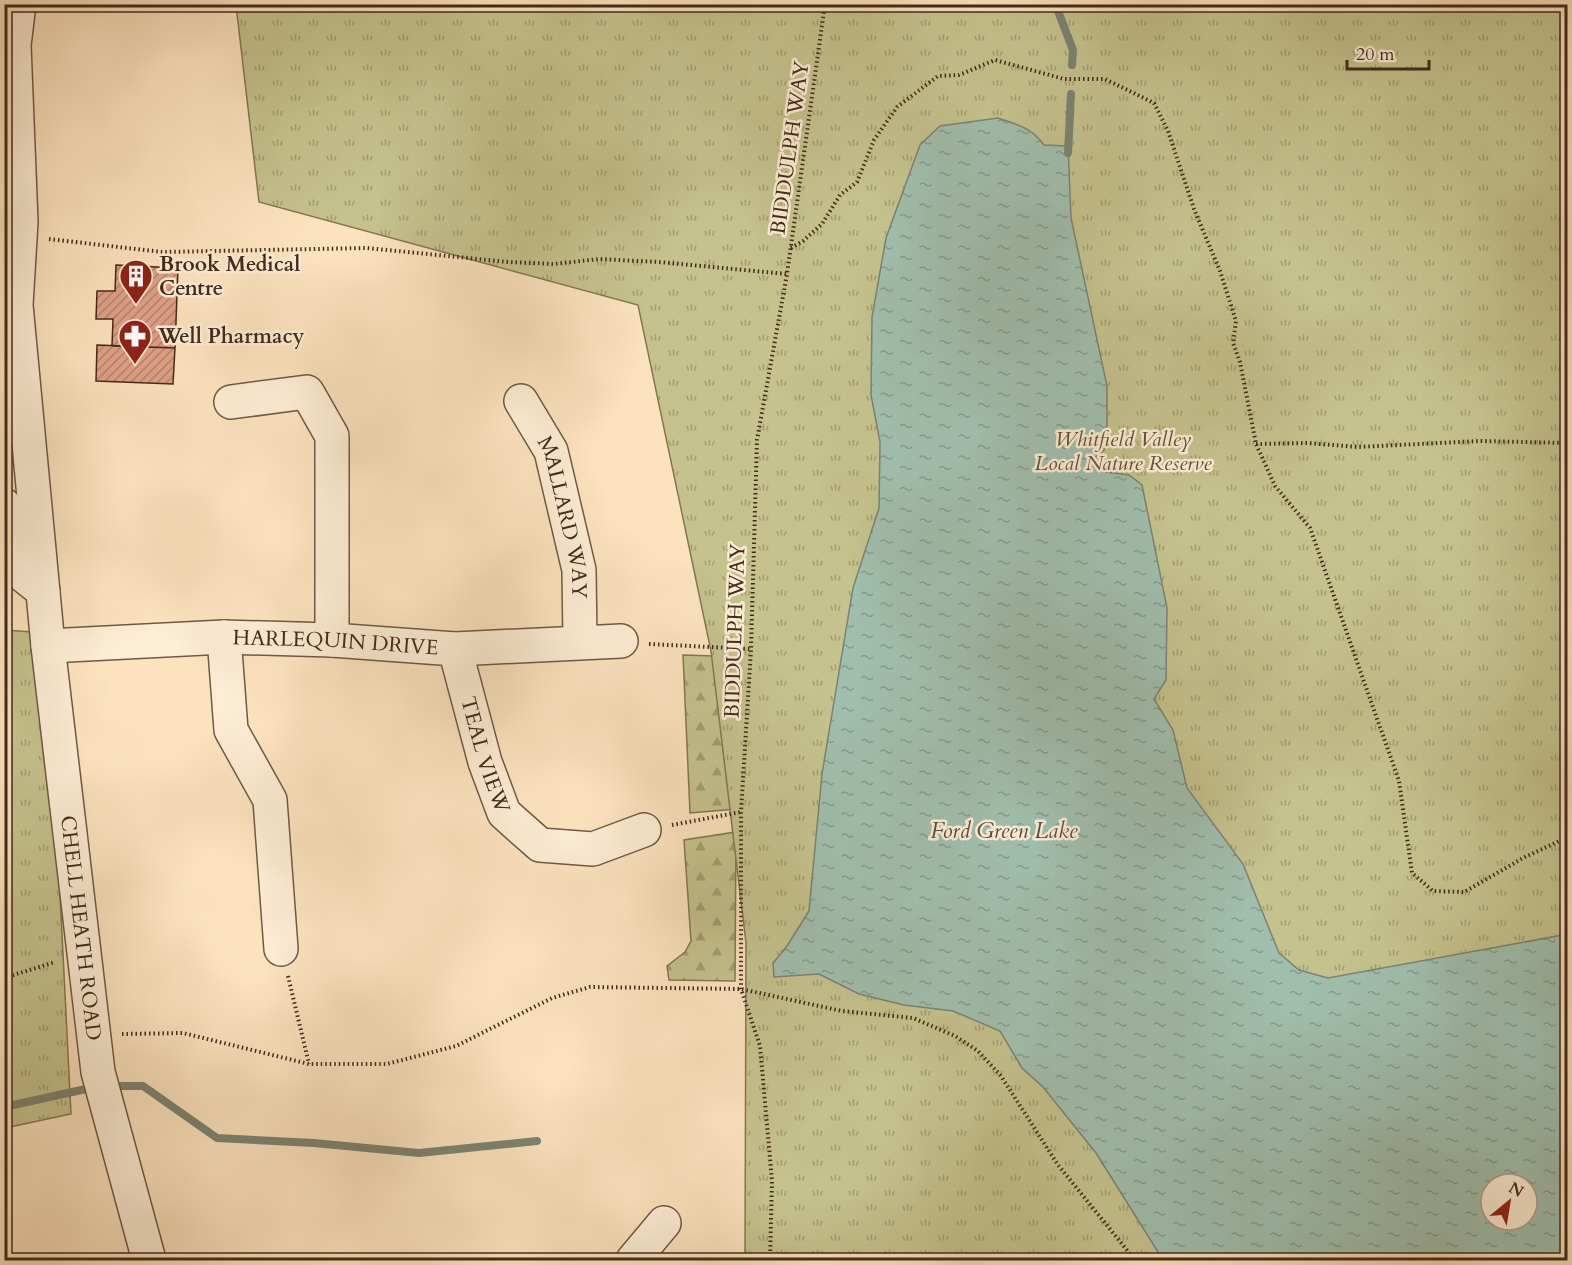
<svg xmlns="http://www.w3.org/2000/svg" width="1572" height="1265" viewBox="0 0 1572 1265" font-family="Cardo,serif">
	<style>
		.forest { fill: url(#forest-firs); stroke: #847654; stroke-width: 1.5 }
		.park { fill: url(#park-tufts); stroke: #847654; stroke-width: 1.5; fill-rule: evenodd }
		.water { fill: url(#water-ripples); stroke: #7b8373; stroke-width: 1.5; fill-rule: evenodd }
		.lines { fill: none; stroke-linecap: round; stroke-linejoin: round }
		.stream { stroke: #7b8373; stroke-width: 8 }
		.building { fill: url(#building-hatch); stroke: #432a1c; stroke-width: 1.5 }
		.minor-casing { stroke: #715844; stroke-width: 36 }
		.path { stroke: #432a1c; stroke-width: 4; stroke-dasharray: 1.5 3; stroke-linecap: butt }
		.minor { stroke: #fdedd5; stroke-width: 33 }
		.labels { text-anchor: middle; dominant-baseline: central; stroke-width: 5; stroke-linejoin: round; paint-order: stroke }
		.street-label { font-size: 21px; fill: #432a1c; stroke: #fdedd5 }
		.poi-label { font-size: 21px; font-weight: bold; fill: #432a1c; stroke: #fdedd5; text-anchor: start }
		.park-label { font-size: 21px; font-style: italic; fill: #645038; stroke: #fdedd5 }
		.water-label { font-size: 22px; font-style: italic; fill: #5a4f40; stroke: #fdedd5 }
	</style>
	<defs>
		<pattern id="forest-firs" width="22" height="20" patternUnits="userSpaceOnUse" patternTransform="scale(1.5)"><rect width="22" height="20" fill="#c5c28d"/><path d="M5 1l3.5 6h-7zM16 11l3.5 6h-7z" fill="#a29e72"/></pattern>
		<pattern id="park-tufts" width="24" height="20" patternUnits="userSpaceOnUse" patternTransform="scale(1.5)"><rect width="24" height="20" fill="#c5c28d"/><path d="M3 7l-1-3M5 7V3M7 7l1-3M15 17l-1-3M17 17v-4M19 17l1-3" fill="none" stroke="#a29e72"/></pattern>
		<pattern id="water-ripples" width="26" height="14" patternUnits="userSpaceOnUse" patternTransform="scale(1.5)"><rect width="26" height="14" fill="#a0bead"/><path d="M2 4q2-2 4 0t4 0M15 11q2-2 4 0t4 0" fill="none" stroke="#849b8c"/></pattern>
		<pattern id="building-hatch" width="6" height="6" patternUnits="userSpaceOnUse" patternTransform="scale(1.5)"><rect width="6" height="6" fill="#dfa086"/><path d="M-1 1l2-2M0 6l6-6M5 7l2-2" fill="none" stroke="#b6836d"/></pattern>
	</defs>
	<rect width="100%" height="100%" fill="#fce3be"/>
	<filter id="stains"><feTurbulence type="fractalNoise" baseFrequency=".00333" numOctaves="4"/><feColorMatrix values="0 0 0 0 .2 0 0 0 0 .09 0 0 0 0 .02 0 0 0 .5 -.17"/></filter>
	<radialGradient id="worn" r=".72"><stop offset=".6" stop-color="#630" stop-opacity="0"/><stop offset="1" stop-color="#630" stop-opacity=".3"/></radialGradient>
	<path class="forest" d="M683,655L744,657L737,809L690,813Z
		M736,832L735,981L669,980L667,966L685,952L691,941L684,840Z"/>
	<path class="park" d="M236,5H1567V1260H745L746,943L711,651L638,305L259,202ZM1491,1184H1527V1220H1491Z
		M4,630L47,633L71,1114L5,1128Z"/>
	<path class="water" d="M998,118C1018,125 1031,127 1044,145L1068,146L1071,218L1107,386V433L1104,450L1091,461L1098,471L1129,475L1142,485L1167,608L1166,680L1154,699L1173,730L1187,788L1243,864L1279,953L1299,970L1328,978L1563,935L1567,937L1568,1247L1557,1260H1163L1096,1153L1043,1087L1022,1068L1000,1031L953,1011L904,1005L859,994L819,974L774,977L773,963L787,946L809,911L822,774L853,588L879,508L880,442L871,395L872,317L886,238L920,145L940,126ZM1491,1184H1527V1220H1491Z"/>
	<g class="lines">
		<path class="stream" d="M1060,4L1058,11L1073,50L1072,65
			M1068,153L1071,94
			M108,1086H143L217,1138L314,1143L419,1153L537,1141
			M4,1107L95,1087"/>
	</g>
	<path class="building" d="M116,265L178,268L175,348L112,346L113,319H96L97,291H115Z
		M97,345L175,348L173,384L96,381Z"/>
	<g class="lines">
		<defs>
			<g id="minor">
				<path id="s1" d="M19,4L14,45L21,222L16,305L48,646L98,1072L149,1260"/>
				<path id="s2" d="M521,401L551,451L579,570L580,642"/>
				<path d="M231,402L307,392L332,436V640"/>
				<path d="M4,505L10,565L43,591"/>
				<path d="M224,637L231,730L270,800L281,949"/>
				<path id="s3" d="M48,646L224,637L332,640L455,649L621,641"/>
				<path id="s4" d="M455,649L485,762L504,813L540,845L593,849L644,830"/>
				<path d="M633,1260L664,1223"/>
			</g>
		</defs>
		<use href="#minor" class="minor-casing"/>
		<path class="path" d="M49,239L162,252L367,248L508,262L554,264L599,259L659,262L787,274
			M791,248L803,241L822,224L840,195L857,182L874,140L897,107L938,76L959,75L995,60L1064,79H1105L1154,103L1168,131L1194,209L1220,271L1236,321L1233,343L1240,362L1256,444L1275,486L1310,528L1399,781L1412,873L1433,891L1464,892L1525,857L1568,837
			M1256,444L1308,443L1357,447L1480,441L1568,443
			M649,644L751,649
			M672,825L741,812
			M288,976L309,1064
			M4,978L55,962
			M122,1034L183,1033L309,1064H387L456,1046L552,998L590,987L741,989L842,1011L913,1018L955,1036L978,1051L1001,1076L1058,1165L1135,1260
			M770,1260L772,1181L760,1046L741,989V812L751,649L757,440L787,274L825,4"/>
		<use href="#minor" class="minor"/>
	</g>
	<defs>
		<symbol id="building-pin" viewBox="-11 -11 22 30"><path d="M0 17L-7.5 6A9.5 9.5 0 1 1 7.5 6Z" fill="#8f2418" stroke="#fdedd5"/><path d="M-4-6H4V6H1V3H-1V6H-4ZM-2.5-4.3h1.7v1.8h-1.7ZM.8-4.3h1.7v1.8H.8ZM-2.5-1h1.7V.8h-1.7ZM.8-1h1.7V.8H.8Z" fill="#fff"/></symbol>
		<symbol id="pharmacy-pin" viewBox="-11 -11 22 30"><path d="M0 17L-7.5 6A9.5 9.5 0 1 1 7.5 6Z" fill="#8f2418" stroke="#fdedd5"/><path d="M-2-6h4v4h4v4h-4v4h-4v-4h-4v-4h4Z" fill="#fff"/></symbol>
	</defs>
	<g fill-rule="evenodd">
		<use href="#building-pin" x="117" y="257" width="38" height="52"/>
		<use href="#pharmacy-pin" x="116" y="317" width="38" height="52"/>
	</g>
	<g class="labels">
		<g class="street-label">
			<text transform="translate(790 148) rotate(-82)">BIDDULPH WAY</text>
			<text stroke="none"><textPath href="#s2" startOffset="126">MALLARD WAY</textPath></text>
			<text transform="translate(735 631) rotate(-88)">BIDDULPH WAY</text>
			<text stroke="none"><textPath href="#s3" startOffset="288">HARLEQUIN DRIVE</textPath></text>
			<text stroke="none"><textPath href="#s4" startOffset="110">TEAL VIEW</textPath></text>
			<text stroke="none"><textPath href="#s1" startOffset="928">CHELL HEATH ROAD</textPath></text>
		</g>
		<g class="poi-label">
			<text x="159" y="264">Brook Medical<tspan x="159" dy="24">Centre</tspan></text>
			<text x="158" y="336">Well Pharmacy</text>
		</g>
		<g class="park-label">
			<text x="1123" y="439">Whitfield Valley<tspan x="1123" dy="24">Local Nature Reserve</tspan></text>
		</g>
		<g class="water-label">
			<text x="1004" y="831">Ford Green Lake</text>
		</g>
	</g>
	<rect width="1572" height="1265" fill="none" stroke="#fce3be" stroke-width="24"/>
	<rect x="6" y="6" width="1560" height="1253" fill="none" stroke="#432a1c" stroke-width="3"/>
	<rect x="12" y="12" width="1548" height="1241" fill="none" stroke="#432a1c" stroke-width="1.5"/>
	<g transform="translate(1509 1202) rotate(30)"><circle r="28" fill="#fdedd5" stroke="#b39f8b" stroke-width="1.5"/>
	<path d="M0-4.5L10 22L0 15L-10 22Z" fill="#8f2418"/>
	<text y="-9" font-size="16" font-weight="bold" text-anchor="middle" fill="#432a1c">N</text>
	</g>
	<path d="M1347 60v9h82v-9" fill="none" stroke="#432a1c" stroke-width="3"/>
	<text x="1356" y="60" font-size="18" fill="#432a1c" stroke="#fdedd5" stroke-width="4.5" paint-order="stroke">20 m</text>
	<rect width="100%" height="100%" filter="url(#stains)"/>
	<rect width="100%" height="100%" fill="url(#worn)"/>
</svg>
